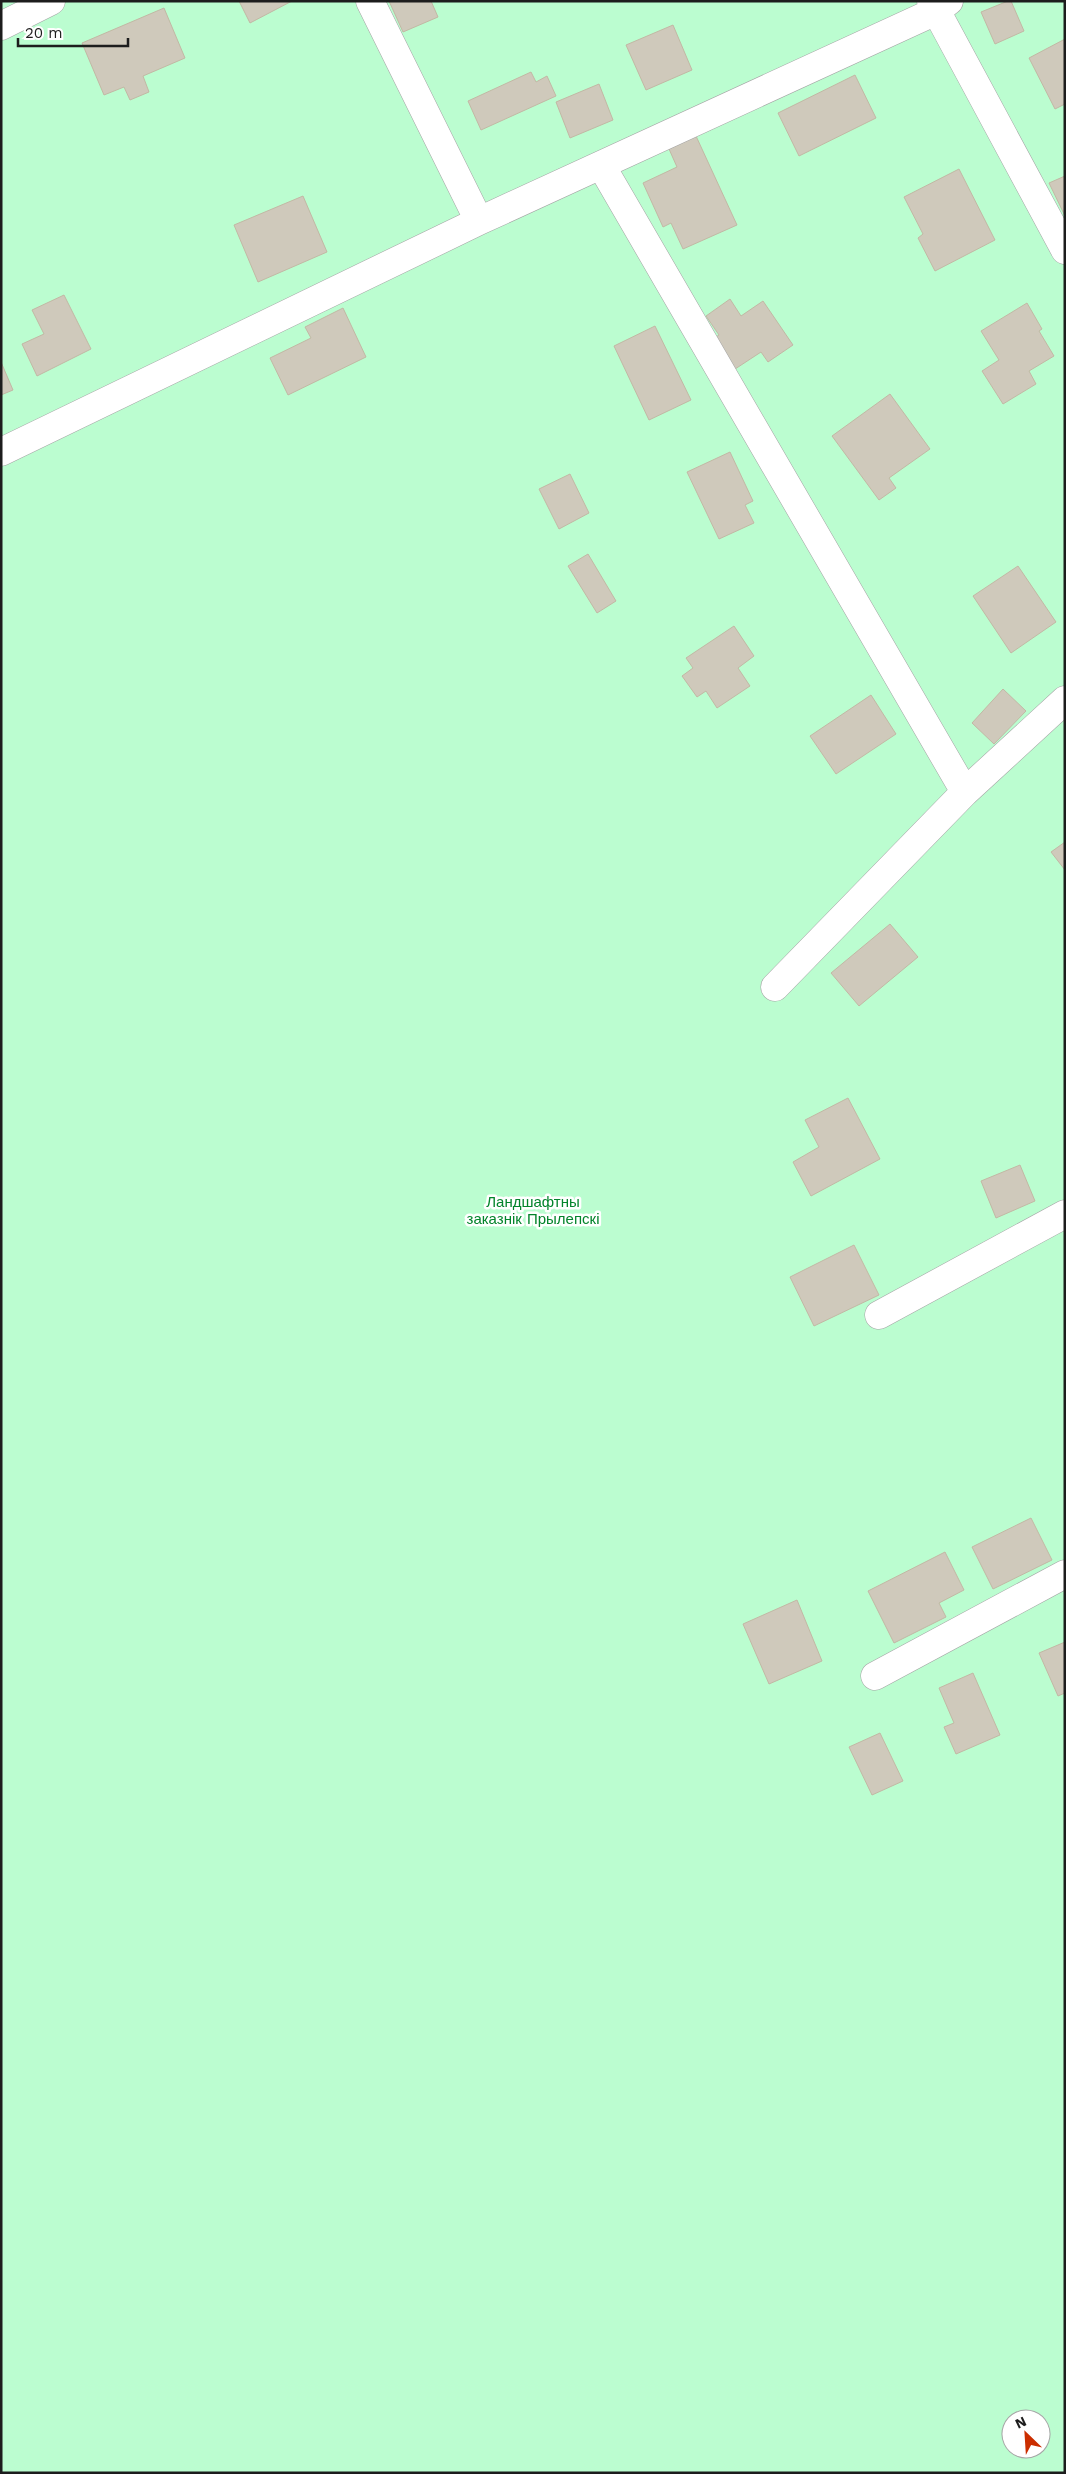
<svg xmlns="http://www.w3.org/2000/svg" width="1066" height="2474" viewBox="0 0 1066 2474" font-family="'Work Sans',sans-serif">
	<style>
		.park { fill: #bbfdd0; fill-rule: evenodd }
		.building { fill: #cfc9bb; stroke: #c2b8a4 }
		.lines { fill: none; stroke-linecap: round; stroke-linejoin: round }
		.minor-casing { stroke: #a4a4a4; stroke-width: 29 }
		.minor { stroke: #fff; stroke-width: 28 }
		.labels { text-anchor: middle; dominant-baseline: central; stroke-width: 5; stroke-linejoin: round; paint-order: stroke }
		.park-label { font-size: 15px; fill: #03842b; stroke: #fff }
	</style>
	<rect width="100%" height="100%" fill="#efeee2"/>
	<path class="park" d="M1,1H1065V2473H1ZM1011,2419H1041V2449H1011Z"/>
	<path class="building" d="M239,1H292L250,23Z
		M389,1H431L438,17L403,32Z
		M1008,1H1011L1024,31L995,44L981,12Z
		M164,8L185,58L143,76L149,92L130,100L124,87L104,95L82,43Z
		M673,25L692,70L646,90L626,45Z
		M1065,39V104L1055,109L1029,58Z
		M531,72L536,82L547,76L556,96L481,130L468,101Z
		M855,75L876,118L799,156L778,113Z
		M599,84L613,120L570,138L556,102Z
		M696,136L737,225L683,249L671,223L663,227L643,183L677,167L669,149Z
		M959,169L995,240L935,271L918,238L923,234L904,197Z
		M1065,176V216L1049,183Z
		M303,196L327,252L258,282L234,225Z
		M64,295L91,349L37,376L22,344L44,334L32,310Z
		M730,299L741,316L763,301L793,345L768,362L761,352L729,373L708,342L719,335L706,316Z
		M1027,303L1042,329L1039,331L1054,356L1029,371L1036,384L1003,404L982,371L999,360L981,331Z
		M343,308L366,357L288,395L270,358L311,338L305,327Z
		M655,326L691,400L649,420L614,346Z
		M1,362L13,390L1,395Z
		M890,394L930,449L889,478L896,488L879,500L832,436Z
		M730,452L753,501L745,505L754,523L719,539L687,472Z
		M570,474L589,513L559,529L539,489Z
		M588,554L616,601L597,613L568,566Z
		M1018,566L1056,622L1011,653L973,596Z
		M734,626L754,656L738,668L750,686L717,708L706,691L697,697L682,676L693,668L686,658Z
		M1003,689L1026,711L994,744L972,723Z
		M871,695L896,734L836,774L810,736Z
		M1065,842V870L1051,852Z
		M890,924L918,957L859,1006L831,973Z
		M848,1098L880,1159L811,1196L793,1162L819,1147L805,1120Z
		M1020,1165L1035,1201L996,1218L981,1181Z
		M854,1245L879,1295L814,1326L790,1277Z
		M1031,1518L1052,1560L993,1589L972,1547Z
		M945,1552L964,1590L939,1603L946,1617L894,1643L868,1591Z
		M797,1600L822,1661L769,1684L743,1624Z
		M1065,1642V1693L1058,1696L1039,1653Z
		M973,1673L1000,1735L956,1754L944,1727L954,1723L939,1688Z
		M880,1733L903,1781L872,1795L849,1747Z"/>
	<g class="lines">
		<defs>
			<path id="minor" d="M370,1L479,221
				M931,1L1065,250
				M1,26L51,1
				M601,165L965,792L775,987
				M1,452L479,221L936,11L949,1
				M965,792L1065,700
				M879,1315L1065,1214
				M875,1676L1065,1574"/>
		</defs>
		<use href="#minor" class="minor-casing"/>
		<use href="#minor" class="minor"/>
	</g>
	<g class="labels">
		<g class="park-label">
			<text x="533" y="1202">Ландшафтны<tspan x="533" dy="17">заказнік Прылепскі</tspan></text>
		</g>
	</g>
	<rect width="1066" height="2474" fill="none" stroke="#1d1d1d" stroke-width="5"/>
	<g transform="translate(1026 2434) rotate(335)"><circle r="24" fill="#ffffff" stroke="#a5a5a5"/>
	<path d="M0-4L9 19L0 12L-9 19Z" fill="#cb2e00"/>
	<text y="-8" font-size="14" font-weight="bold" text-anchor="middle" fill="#1d1d1d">N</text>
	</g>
	<path d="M18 38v8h110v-8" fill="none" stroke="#1d1d1d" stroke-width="2.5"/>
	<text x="25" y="38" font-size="15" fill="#1d1d1d" stroke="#ffffff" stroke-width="4" paint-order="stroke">20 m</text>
</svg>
